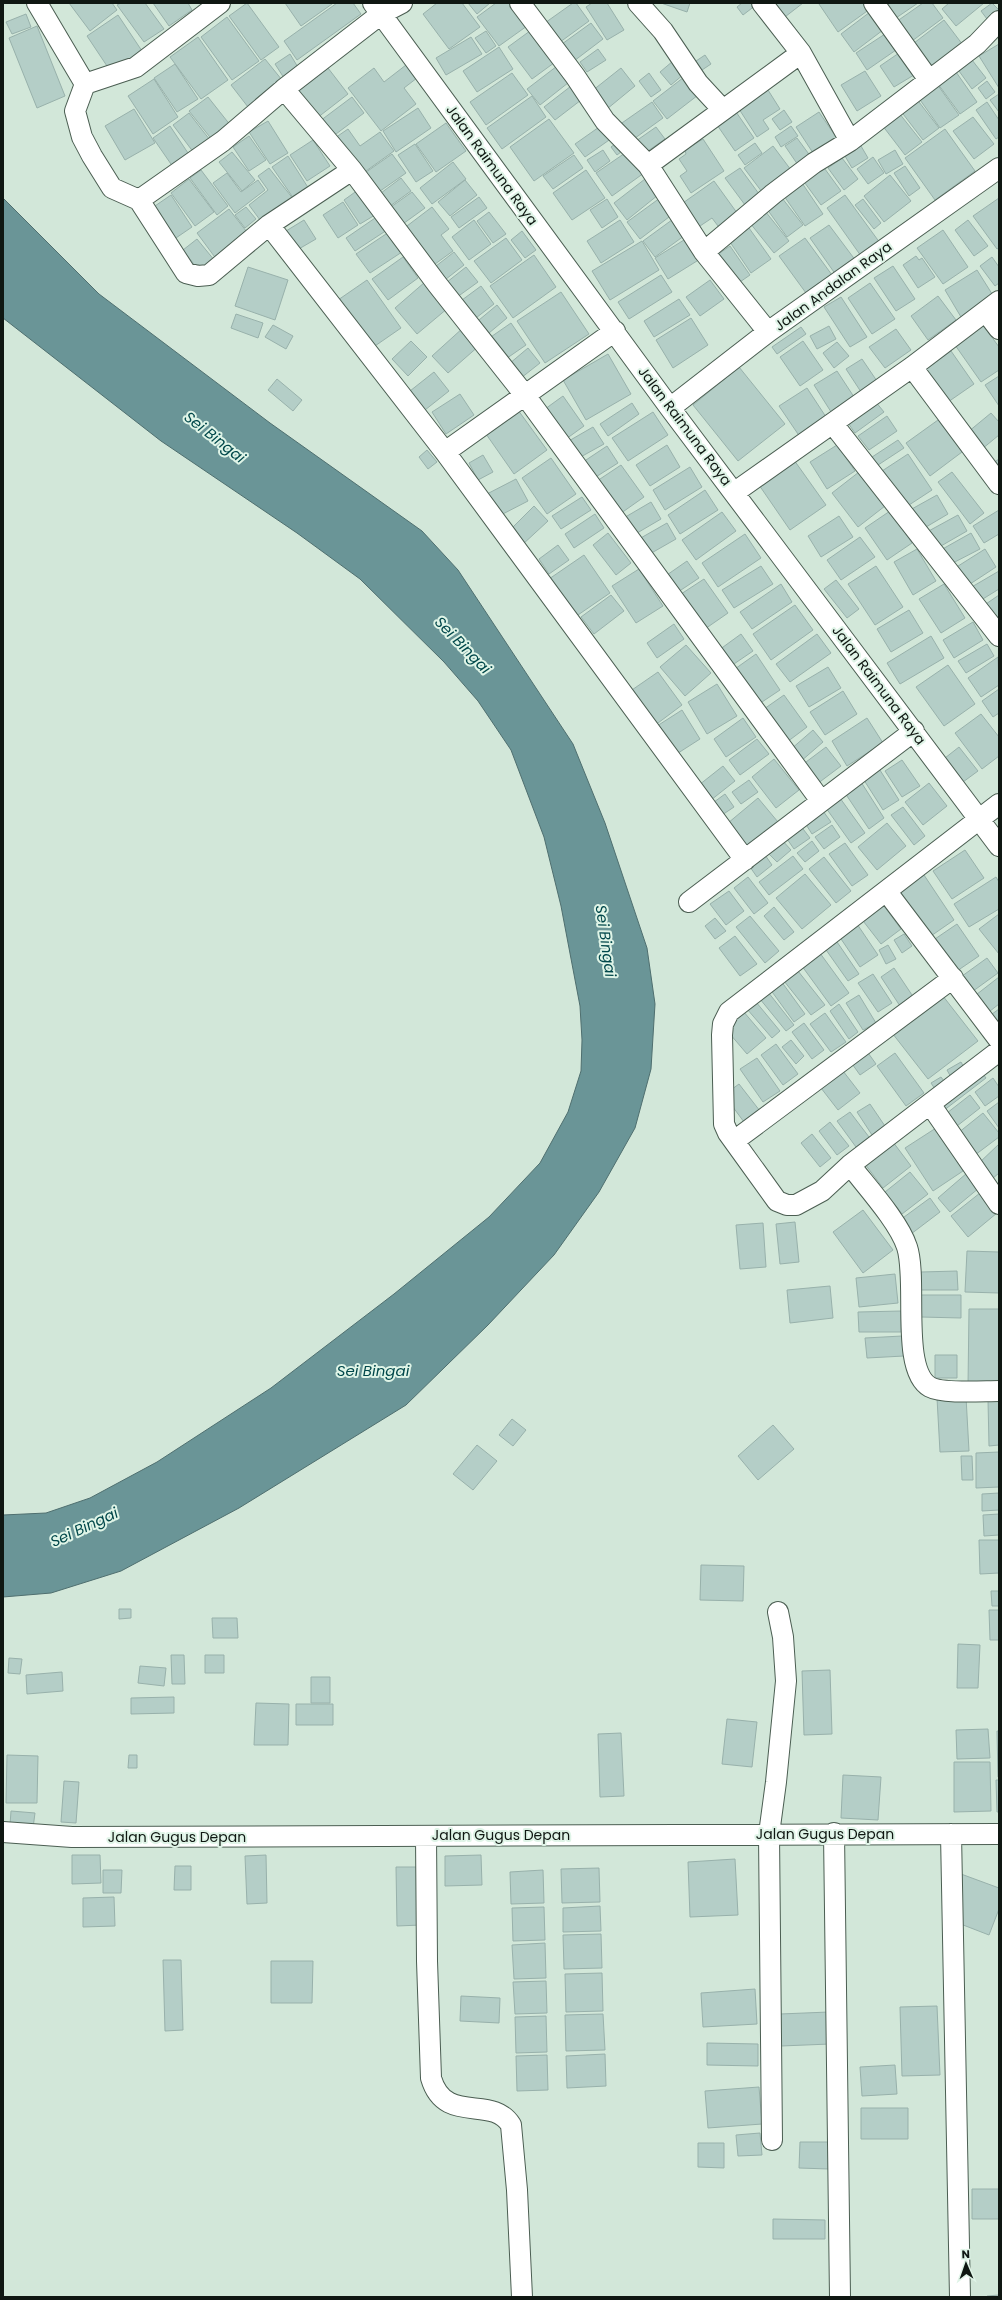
<svg xmlns="http://www.w3.org/2000/svg" width="1002" height="2300" viewBox="0 0 1002 2300" font-family="Poppins,sans-serif">
	<style>
		.water { fill: #6a9597; stroke: #4f6f6f }
		.building { fill: #b4cec7; stroke: #98b1ab }
		.lines { fill: none; stroke-linecap: round; stroke-linejoin: round }
		.minor-casing { stroke: #4b5e52; stroke-width: 22 }
		.minor { stroke: #fff; stroke-width: 20 }
		.labels { text-anchor: middle; dominant-baseline: central; stroke-width: 4; stroke-linejoin: round; paint-order: stroke }
		.street-label { font-size: 14px; fill: #0f1712; stroke: #dff4e7 }
		.water-label { font-size: 15px; font-style: italic; fill: #00474a; stroke: #dff4e7 }
	</style>
	<rect width="100%" height="100%" fill="#d2e7d9"/>
	<path class="water" d="M3,198L99,294L270,423L422,531L458,570L573,744L605,823L647,948L655,1004L651,1069L635,1128L599,1192L554,1255L488,1325L406,1405L239,1508L121,1571L51,1593L3,1597V1515L46,1513L90,1498L157,1462L271,1388L394,1294L489,1217L540,1163L568,1112L581,1071L582,1040L580,1006L561,906L544,837L511,750L478,701L444,662L360,579L297,533L161,441L3,318Z"/>
	<path class="building" d="M69,3H112L117,10L90,31Z
		M121,3H145L164,29L144,42L117,5Z
		M153,3H188L192,10L169,26Z
		M247,3L279,47L261,60L229,16Z
		M285,3H331L332,4L301,26Z
		M337,3H353L361,14L297,60L284,41Z
		M437,3H462L480,27L449,49L423,14Z
		M468,3H490L477,14Z
		M496,3H509L527,26L499,46L477,17Z
		M573,3H576L589,21L556,45L542,25Z
		M592,3H607L624,30L607,40L586,7Z
		M661,3H690L687,12Z
		M742,3H755L756,5L743,15L737,7Z
		M774,3H803L781,20Z
		M820,3H866L870,9L838,32L819,4Z
		M881,3H918L893,20Z
		M923,3H932L943,18L908,44L893,24Z
		M949,3H984L956,26L942,9Z
		M992,3L999,10L987,19L981,11Z
		M870,12L883,30L854,52L841,34Z
		M26,14L31,27L12,34L6,22Z
		M118,15L142,51L111,72L87,36Z
		M227,17L259,61L232,80L201,37Z
		M944,20L966,49L936,72L914,43Z
		M591,23L603,39L574,61L562,44Z
		M37,26L65,96L37,108L9,38Z
		M534,28L558,60L532,79L508,47Z
		M486,31L496,46L486,53L475,38Z
		M885,34L896,50L867,70L856,53Z
		M198,37L228,80L201,99L170,57Z
		M471,37L482,54L446,75L436,58Z
		M999,44V88L979,56Z
		M499,47L513,69L477,92L463,71Z
		M598,49L606,60L587,72L580,62Z
		M899,53L914,75L894,87L880,66Z
		M290,54L299,69L284,78L275,64Z
		M705,55L711,64L699,72L693,63Z
		M265,59L282,80L248,107L231,85Z
		M972,60L986,78L972,89L959,71Z
		M673,61L684,74L671,85L660,72Z
		M561,63L573,79L540,105L527,89Z
		M175,64L198,99L177,112L154,78Z
		M406,65L417,78L404,88L416,104L381,131L348,88L374,68L384,82Z
		M328,68L348,94L317,118L297,92Z
		M621,68L635,86L607,109L592,91Z
		M865,71L881,96L857,111L841,85Z
		M956,72L977,102L960,114L938,84Z
		M512,73L528,95L486,125L470,102Z
		M649,73L661,90L651,97L639,81Z
		M688,74L702,92L667,119L653,101Z
		M154,79L178,117L153,134L128,96Z
		M987,81L995,92L986,99L978,88Z
		M575,83L585,97L555,120L544,107Z
		M937,84L959,115L940,128L918,97Z
		M768,90L780,109L763,120L769,129L757,137L739,109Z
		M999,94V112L990,100Z
		M532,96L546,117L502,149L487,128Z
		M208,97L231,126L213,141L189,111Z
		M352,97L364,113L332,137L320,121Z
		M916,98L939,128L923,140L900,110Z
		M652,102L663,118L631,141L619,125Z
		M987,102L999,120V137L996,139L976,110Z
		M418,108L431,128L396,152L383,131Z
		M134,109L155,143L125,160L105,126Z
		M734,109L754,138L735,151L715,122Z
		M784,110L792,122L780,130L772,119Z
		M819,112L838,140L815,156L796,127Z
		M189,113L210,140L194,153L173,125Z
		M899,113L922,142L905,155L882,125Z
		M973,117L994,144L974,159L953,131Z
		M549,119L574,153L534,181L510,147Z
		M268,121L288,153L270,164L249,132Z
		M446,123L466,151L436,172L416,144Z
		M602,125L612,138L585,157L575,144Z
		M170,126L190,156L173,167L153,138Z
		M791,126L798,136L781,147L775,137Z
		M656,127L665,139L645,153L636,141Z
		M348,129L360,146L380,132L394,151L359,176L332,140Z
		M945,129L975,171L935,200L905,158Z
		M249,136L266,160L249,171L233,147Z
		M797,138L811,157L798,165L785,146Z
		M703,139L724,171L691,193L680,176L687,171L679,159L686,154L685,150Z
		M313,140L330,166L307,181L290,155Z
		M619,141L625,149L617,155L611,147Z
		M755,143L762,153L745,165L738,155Z
		M415,144L433,171L416,182L398,155Z
		M773,146L791,170L762,192L744,168Z
		M861,146L868,158L852,168L845,156Z
		M603,150L610,161L595,172L587,160Z
		M895,150L903,164L886,174L878,160Z
		M628,151L644,173L612,196L596,173Z
		M232,152L255,180L242,191L219,162Z
		M392,154L406,173L373,196L359,177Z
		M574,155L583,168L553,189L543,176Z
		M288,156L309,189L294,199L272,167Z
		M873,157L884,173L868,184L857,169Z
		M842,158L858,179L844,190L828,168Z
		M453,162L466,179L432,204L420,188Z
		M822,165L841,191L821,205L802,179Z
		M905,166L920,188L909,196L894,173Z
		M269,168L294,200L263,224L249,205L268,190L258,176Z
		M740,168L762,198L748,209L725,178Z
		M201,170L228,206L217,215L190,178Z
		M586,170L605,198L572,220L553,193Z
		M227,173L241,192L258,180L265,190L235,213L213,183Z
		M890,175L911,201L884,222L864,196Z
		M401,178L411,191L386,209L377,196Z
		M189,179L214,212L195,226L171,193Z
		M645,179L658,195L627,220L614,203Z
		M465,180L477,195L450,216L438,202Z
		M714,181L740,217L721,230L712,218L697,228L680,205Z
		M802,183L823,214L805,226L784,196Z
		M358,190L375,215L360,224L344,200Z
		M412,192L425,208L400,226L388,209Z
		M171,195L192,227L173,240L152,208Z
		M845,195L880,243L861,256L827,208Z
		M479,197L487,208L459,228L451,217Z
		M660,198L673,214L640,239L627,222Z
		M782,198L803,225L787,237L767,209Z
		M999,198V248L997,249L973,216Z
		M607,199L618,217L602,228L590,210Z
		M863,199L881,223L874,229L855,205Z
		M343,202L358,225L338,238L323,215Z
		M246,207L256,219L245,228L235,215Z
		M432,207L449,229L441,235L453,251L431,267L403,229Z
		M229,209L250,236L217,260L197,233Z
		M765,211L789,241L774,253L750,223Z
		M489,212L506,234L493,243L477,221Z
		M378,216L387,230L355,251L346,238Z
		M676,217L688,233L655,257L643,241Z
		M304,220L316,239L297,250L286,231Z
		M474,220L491,244L469,260L452,237Z
		M620,220L634,242L601,263L587,241Z
		M968,220L988,246L974,256L955,230Z
		M829,225L856,261L836,275L810,238Z
		M749,228L771,259L751,273L730,242Z
		M943,230L968,267L943,284L917,248Z
		M522,231L536,250L525,258L511,240Z
		M389,232L402,252L370,273L356,254Z
		M692,235L705,256L668,279L655,258Z
		M506,238L522,260L491,283L474,261Z
		M805,238L832,275L806,293L779,256Z
		M197,239L215,261L200,272L183,250Z
		M642,241L659,270L610,300L592,271Z
		M730,246L750,275L737,284L717,255Z
		M454,252L464,265L441,283L431,270Z
		M534,255L556,287L513,318L490,286Z
		M916,256L919,260L922,258L935,277L918,288L903,265Z
		M403,257L418,278L388,300L372,279Z
		M992,257L999,267V283L995,286L980,266Z
		M893,266L915,299L896,311L874,278Z
		M248,267L288,280L275,320L235,306Z
		M466,267L478,282L453,300L442,286Z
		M977,270L994,297L961,317L945,290Z
		M661,275L672,292L629,319L618,302Z
		M367,280L401,328L372,348L338,300Z
		M710,280L724,299L700,316L686,297Z
		M425,282L448,308L417,334L395,308Z
		M870,283L895,319L872,334L848,298Z
		M481,286L494,304L472,321L458,303Z
		M561,292L589,334L545,363L517,321Z
		M938,296L956,320L928,340L911,316Z
		M841,297L867,337L850,347L824,307Z
		M679,299L690,315L654,337L644,321Z
		M497,305L507,318L483,338L473,325Z
		M236,314L263,323L258,338L231,328Z
		M691,318L708,345L673,368L656,340Z
		M511,323L526,345L500,363L485,341Z
		M273,325L293,336L286,349L265,337Z
		M983,325L999,347V370L981,382L955,345Z
		M829,326L836,339L817,349L810,336Z
		M464,327L480,345L448,373L432,356Z
		M801,327L806,334L777,354L772,347Z
		M896,329L911,350L885,368L869,347Z
		M411,341L427,357L408,376L392,359Z
		M803,341L823,370L800,386L780,357Z
		M837,342L849,356L834,368L823,353Z
		M528,348L540,363L521,378L509,364Z
		M951,351L974,384L948,402L925,370Z
		M608,354L631,394L586,420L563,380Z
		M862,359L879,384L863,395L846,369Z
		M739,367L785,424L738,461L693,405Z
		M837,371L856,400L833,415L814,385Z
		M434,372L449,391L425,410L410,391Z
		M999,376V406L985,385Z
		M277,379L302,400L293,411L268,390Z
		M807,388L828,420L800,437L779,406Z
		M460,394L474,415L446,434L432,412Z
		M563,396L584,426L566,439L545,409Z
		M875,401L884,412L855,433L846,420Z
		M632,403L639,414L608,436L600,424Z
		M518,410L547,450L514,474L486,434Z
		M653,412L668,435L628,461L612,438Z
		M991,413L999,422V435L982,449L968,432Z
		M887,416L897,431L869,450L858,436Z
		M938,420L962,452L930,476L906,443Z
		M593,427L604,444L577,459L567,442Z
		M898,440L904,448L875,467L869,459Z
		M667,445L680,467L650,486L636,465Z
		M837,445L855,471L827,489L810,462Z
		M607,446L618,463L591,480L580,464Z
		M427,450L437,462L428,469L419,457Z
		M908,454L932,490L906,507L882,471Z
		M483,455L493,472L478,480L469,463Z
		M551,458L576,494L547,514L522,478Z
		M999,459V477L990,465Z
		M794,460L826,505L790,530L759,485Z
		M621,465L644,497L617,516L594,483Z
		M690,467L702,487L665,510L653,490Z
		M859,472L885,506L858,527L832,493Z
		M952,472L984,513L970,524L938,482Z
		M516,479L528,501L497,517L485,495Z
		M705,490L718,510L680,534L668,515Z
		M937,495L948,514L921,530L910,510Z
		M582,497L591,510L561,529L552,516Z
		M651,502L661,519L632,536L622,519Z
		M534,506L548,521L522,545L509,531Z
		M999,510V534L984,543L973,526Z
		M890,511L912,543L887,560L865,528Z
		M722,512L736,531L696,560L682,540Z
		M595,514L604,528L574,548L565,534Z
		M958,515L967,531L934,550L925,533Z
		M839,516L853,537L821,557L808,536Z
		M667,523L676,539L648,555L639,539Z
		M608,533L631,563L616,575L593,545Z
		M971,533L980,549L947,566L939,551Z
		M745,534L761,558L718,587L702,563Z
		M860,537L875,557L841,580L827,560Z
		M558,545L569,560L549,574L539,559Z
		M917,549L936,581L913,595L894,562Z
		M985,549L996,567L967,586L955,568Z
		M584,555L610,593L575,617L549,579Z
		M687,561L699,578L675,594L664,577Z
		M761,566L773,584L734,608L722,590Z
		M876,566L903,607L875,625L848,584Z
		M639,569L663,606L636,623L612,586Z
		M999,571V589L978,602L970,588Z
		M704,579L728,613L702,631L678,596Z
		M836,580L859,609L847,618L824,589Z
		M781,584L792,602L752,629L740,612Z
		M944,584L965,618L941,633L919,599Z
		M611,595L624,611L594,634L581,617Z
		M999,595V617L993,621L983,606Z
		M795,605L813,630L771,660L753,634Z
		M909,610L923,633L891,652L877,629Z
		M973,622L983,640L954,658L943,640Z
		M674,624L684,639L657,658L647,643Z
		M741,634L753,651L731,666L719,650Z
		M817,634L831,653L790,682L776,664Z
		M931,636L944,658L900,684L887,663Z
		M987,644L994,656L966,673L958,661Z
		M686,645L711,673L685,696L660,667Z
		M756,654L780,690L756,706L732,671Z
		M998,657L999,685L981,697L968,678Z
		M948,665L975,704L944,726L916,687Z
		M828,667L841,688L809,707L796,686Z
		M658,672L682,705L654,726L629,692Z
		M717,684L737,716L707,734L688,702Z
		M999,689V713L993,717L982,701Z
		M843,691L857,714L825,735L810,712Z
		M784,695L807,727L787,742L764,709Z
		M682,710L700,739L675,755L657,726Z
		M981,714L999,737V756L982,769L955,733Z
		M743,718L756,737L726,757L714,739Z
		M867,718L883,743L847,766L832,741Z
		M813,730L823,742L800,762L790,750Z
		M757,739L769,754L740,775L729,760Z
		M826,747L841,766L817,784L802,765Z
		M959,747L978,771L963,782L945,758Z
		M774,759L799,790L776,808L752,777Z
		M902,760L920,786L902,797L885,771Z
		M723,766L735,781L711,800L699,785Z
		M878,767L899,800L883,810L862,777Z
		M749,780L758,792L741,804L732,792Z
		M861,782L884,818L869,829L845,793Z
		M929,783L947,806L923,825L905,802Z
		M725,794L734,807L719,817L710,805Z
		M758,798L778,822L747,847L728,823Z
		M840,798L865,833L851,843L826,808Z
		M903,807L925,836L914,845L891,815Z
		M823,811L831,822L812,834L805,823Z
		M887,823L906,846L877,870L858,847Z
		M800,825L810,838L794,849L785,836Z
		M832,825L840,837L824,849L815,837Z
		M781,839L791,850L777,862L767,852Z
		M812,841L819,851L805,862L797,853Z
		M845,843L868,875L852,886L829,854Z
		M965,850L984,878L952,899L933,871Z
		M765,855L772,865L757,877L750,867Z
		M793,856L803,869L769,895L759,882Z
		M824,857L851,891L836,903L809,869Z
		M805,874L831,905L802,929L776,898Z
		M924,875L954,920L928,938L898,892Z
		M748,877L768,903L754,914L734,888Z
		M996,877L999,882V909L969,927L954,904Z
		M729,891L744,911L726,925L710,904Z
		M881,902L901,929L881,944L860,917Z
		M774,907L794,932L784,940L764,916Z
		M999,914V954L979,929Z
		M750,916L779,951L765,963L736,927Z
		M715,918L726,931L715,939L705,926Z
		M855,921L878,955L860,967L837,933Z
		M957,924L979,956L954,973L932,941Z
		M904,934L912,946L902,953L894,940Z
		M735,936L757,964L740,976L719,948Z
		M835,939L859,974L848,981L824,947Z
		M888,945L896,959L886,964L879,950Z
		M817,949L849,993L831,1006L799,962Z
		M987,958L998,973L969,994L958,979Z
		M894,968L914,998L900,1006L881,977Z
		M798,971L825,1005L811,1015L784,981Z
		M873,974L892,1003L878,1012L858,983Z
		M999,977V1004L985,1015L972,998Z
		M781,981L805,1014L794,1022L770,989Z
		M939,991L978,1041L928,1079L889,1029Z
		M768,992L794,1025L786,1031L760,999Z
		M859,995L876,1023L863,1030L846,1003Z
		M756,1002L780,1031L772,1038L747,1009Z
		M839,1004L858,1032L849,1039L830,1011Z
		M999,1009V1032L988,1017Z
		M743,1011L766,1038L747,1054L724,1027Z
		M825,1013L846,1042L831,1052L810,1024Z
		M804,1023L824,1050L812,1059L792,1032Z
		M791,1040L804,1056L796,1064L782,1047Z
		M776,1044L798,1074L783,1085L761,1055Z
		M866,1050L876,1064L860,1075L850,1061Z
		M895,1053L924,1093L906,1106L877,1066Z
		M757,1058L780,1091L763,1102L740,1069Z
		M961,1062L966,1071L952,1079L947,1070Z
		M980,1070L986,1078L943,1111L937,1103Z
		M843,1071L860,1093L838,1110L821,1088Z
		M941,1077L947,1085L937,1092L931,1083Z
		M993,1078L999,1087V1096L985,1106L975,1092Z
		M739,1084L760,1111L744,1122L724,1095Z
		M970,1095L980,1108L957,1126L947,1113Z
		M999,1102V1128L987,1111Z
		M870,1104L887,1129L874,1138L857,1112Z
		M850,1112L869,1137L856,1147L837,1121Z
		M983,1113L999,1133V1137L975,1155L958,1133Z
		M830,1122L849,1146L837,1155L819,1131Z
		M936,1128L963,1171L933,1191L905,1148Z
		M812,1134L831,1158L820,1167L801,1143Z
		M893,1142L911,1166L883,1188L865,1164Z
		M999,1144V1173L992,1179L978,1164Z
		M910,1172L928,1194L902,1214L885,1192Z
		M967,1173L979,1188L950,1212L938,1198Z
		M980,1193L997,1213L968,1237L951,1216Z
		M930,1198L940,1212L911,1234L900,1220Z
		M863,1210L893,1250L863,1273L833,1232Z
		M795,1222L799,1262L780,1264L776,1224Z
		M763,1223L766,1267L740,1269L736,1225Z
		M967,1251L999,1252V1293L965,1292Z
		M957,1271L958,1290H921V1272Z
		M895,1274L898,1303L859,1307L856,1278Z
		M830,1286L833,1318L790,1323L787,1290Z
		M921,1295H961V1318L921,1317Z
		M969,1309H999V1386H968Z
		M901,1311V1332H859L858,1312Z
		M902,1336L904,1356L867,1358L865,1338Z
		M935,1355H957V1378H935Z
		M966,1397L969,1451L940,1452L937,1398Z
		M988,1400H999V1445L989,1446Z
		M512,1419L526,1430L513,1446L499,1435Z
		M773,1425L794,1449L758,1480L738,1456Z
		M477,1445L497,1461L473,1490L453,1474Z
		M999,1452V1487L976,1488V1453Z
		M961,1456H972L973,1480H962Z
		M999,1493V1510L982,1511V1494Z
		M999,1514V1535L984,1536L983,1515Z
		M979,1540H999V1573L980,1574Z
		M701,1565L744,1566L743,1601L700,1600Z
		M991,1591H999V1606H992Z
		M119,1609H131V1618L119,1619Z
		M989,1610H999V1640H990Z
		M212,1618H237L238,1638H213Z
		M958,1644L980,1645L978,1688H957Z
		M171,1655H184L185,1684H172Z
		M205,1655H224V1673H205Z
		M9,1658L22,1659L20,1674L8,1673Z
		M140,1666L166,1668L164,1686L138,1683Z
		M830,1670L832,1734L804,1735L802,1671Z
		M62,1672L63,1691L27,1694L26,1675Z
		M311,1677H330V1703H311Z
		M174,1697V1713L131,1714V1698Z
		M256,1703L289,1704L288,1745H254Z
		M296,1704H333V1725H296Z
		M727,1719L757,1722L752,1767L722,1764Z
		M988,1729L990,1758L957,1759L956,1730Z
		M997,1731H999V1777H998Z
		M621,1733L624,1796L600,1797L598,1734Z
		M7,1755L38,1756L37,1803H6Z
		M129,1755H137V1768H128Z
		M954,1762H990L991,1811L954,1812Z
		M843,1775L881,1777L878,1820L841,1818Z
		M996,1780H999V1812H997Z
		M64,1781L79,1782L76,1823L61,1822Z
		M11,1811L35,1813L33,1828L10,1825Z
		M72,1855H100L101,1883L72,1884Z
		M266,1855L267,1903L247,1904L245,1856Z
		M481,1855L482,1885L445,1886V1856Z
		M735,1859L738,1915L690,1917L688,1862Z
		M175,1866H191V1890H174Z
		M396,1867H420L421,1925L397,1926Z
		M599,1868L600,1902L562,1903L561,1869Z
		M103,1870H122L121,1893H103Z
		M543,1870L544,1903L511,1904L510,1872Z
		M961,1874L999,1888V1909L989,1935L958,1923Z
		M114,1897L115,1926L83,1927V1898Z
		M600,1906L601,1931L563,1932V1908Z
		M544,1907L545,1940L513,1941L512,1908Z
		M601,1934L602,1968L564,1969L563,1935Z
		M545,1943L546,1978L514,1979L512,1945Z
		M163,1960H181L183,2030L165,2031Z
		M271,1961H313L312,2003H271Z
		M602,1973L603,2011L566,2012L565,1974Z
		M546,1981L547,2013L515,2014L513,1982Z
		M755,1989L757,2024L703,2027L701,1993Z
		M461,1996L500,1998L499,2023L460,2021Z
		M937,2006L940,2075L902,2076L900,2007Z
		M829,2012L830,2044L781,2046L780,2014Z
		M603,2014L605,2050L566,2051L565,2015Z
		M546,2016L547,2052L516,2053L515,2017Z
		M707,2043L758,2044V2066L707,2065Z
		M605,2054L606,2086L567,2088L566,2056Z
		M547,2055L548,2090L517,2091L516,2056Z
		M895,2065L897,2094L862,2096L860,2067Z
		M759,2087L762,2124L708,2128L705,2091Z
		M861,2108H908V2139H861Z
		M760,2133L762,2155L738,2156L736,2135Z
		M800,2142H829V2169L799,2168Z
		M698,2143H724V2168L698,2167Z
		M972,2189H999V2219H972Z
		M773,2219L825,2220V2239H773Z
		M999,2295V2297H988L987,2296Z"/>
	<g class="lines">
		<defs>
			<path id="minor" d="M37,3L85,84L75,111L82,137L92,156L112,188L139,200L186,273L198,276L209,275L269,225L352,170
				M373,3L670,408L999,846
				M520,3L575,76L605,121L648,165L704,252L768,332
				M638,3L663,31L698,83L722,109
				M762,3L801,53L850,141
				M874,3L929,80
				M85,84L136,67L220,3
				M284,89L352,170L437,284L524,394L821,801
				M648,165L801,53
				M139,200L223,141L284,89L381,14L402,3
				M269,225L445,452L745,860
				M704,252L773,194L814,163L850,141L977,44L999,21
				M986,312L999,329
				M912,367L999,484
				M670,408L768,332L999,168
				M833,424L999,636
				M445,452L615,331
				M735,492L912,367L999,301
				M999,804L729,1012L723,1024L722,1035L724,1124L728,1133L777,1201L787,1205H796L822,1191L850,1165L999,1051
				M887,892L999,1040
				M689,902L914,731
				M930,1104L999,1204
				M734,1141L953,978
				M850,1165C867,1187 899,1222 907,1247C918,1280 900,1370 930,1387C943,1394 983,1391 999,1391
				M3,1832L72,1837L999,1834
				M834,1833L840,2297
				M951,1834L960,2297
				M426,1836L427,1961L431,2078C445,2126 492,2094 511,2125L517,2190L522,2297
				M772,2140L769,1834L776,1782L786,1681L783,1637L778,1612"/>
		</defs>
		<use href="#minor" class="minor-casing"/>
		<use href="#minor" class="minor"/>
	</g>
	<g class="labels">
		<g class="street-label">
			<text transform="translate(492 165) rotate(54)">Jalan Raimuna Raya</text>
			<text transform="translate(833 286) rotate(-36)">Jalan Andalan Raya</text>
			<text transform="translate(685 426) rotate(53)">Jalan Raimuna Raya</text>
			<text transform="translate(879 685) rotate(53)">Jalan Raimuna Raya</text>
			<text x="825" y="1834">Jalan Gugus Depan</text>
			<text x="501" y="1835">Jalan Gugus Depan</text>
			<text x="177" y="1837">Jalan Gugus Depan</text>
		</g>
		<g class="water-label">
			<text transform="translate(215 437) rotate(38)">Sei Bingai</text>
			<text transform="translate(463 645) rotate(46)">Sei Bingai</text>
			<text transform="translate(606 941) rotate(82)">Sei Bingai</text>
			<text x="373" y="1370">Sei Bingai</text>
			<text transform="translate(84 1527) rotate(-25)">Sei Bingai</text>
		</g>
	</g>
	<rect width="1002" height="2300" fill="none" stroke="#0f1712" stroke-width="8"/>
	<g transform="translate(966 2264) rotate(358)" stroke="#dff4e7" stroke-width="3" paint-order="stroke">
	<path d="M0-3L7 15L0 10L-7 15Z" fill="#0f1712"/>
	<text y="-6" font-size="11" font-weight="bold" text-anchor="middle" fill="#0f1712">N</text>
	</g>
</svg>
